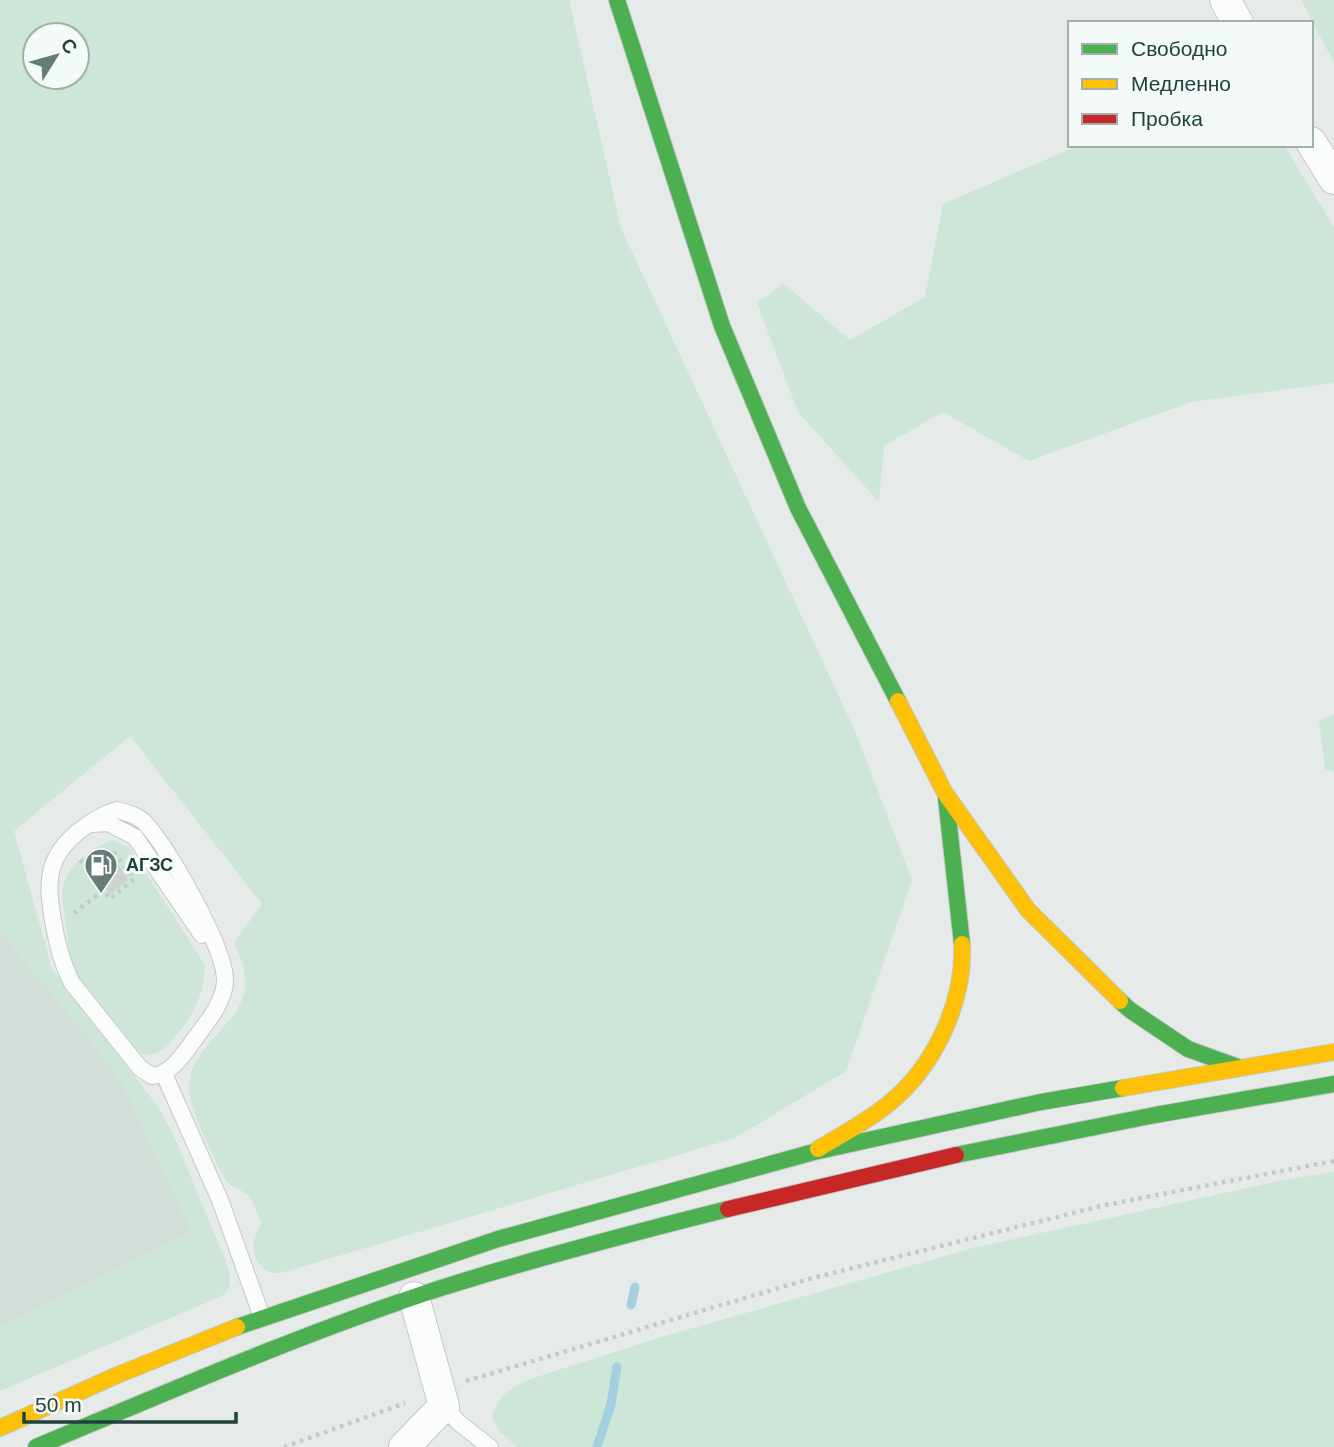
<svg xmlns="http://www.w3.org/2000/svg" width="1334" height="1447" viewBox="0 0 1334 1447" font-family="Helvetica,sans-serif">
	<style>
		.built { fill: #d3ded9 }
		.green { fill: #cee6d7; fill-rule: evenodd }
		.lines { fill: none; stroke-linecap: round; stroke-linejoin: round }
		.stream { stroke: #a2d0de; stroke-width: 9 }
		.building { fill: #ccd3d1 }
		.lane-casing { stroke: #c3c8c6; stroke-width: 18 }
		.street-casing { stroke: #c3c8c6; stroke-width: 32 }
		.fast-casing { stroke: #c1c9c7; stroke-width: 18 }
		.slow-casing { stroke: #c1c9c7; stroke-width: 18 }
		.jam-casing { stroke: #c1c9c7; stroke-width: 18 }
		.path { stroke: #c1cbc9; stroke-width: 4.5; stroke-dasharray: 3.5 5; stroke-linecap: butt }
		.lane { stroke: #fbfcfc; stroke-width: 16 }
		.street { stroke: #fbfcfc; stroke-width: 30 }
		.fast { stroke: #4caf50; stroke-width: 16 }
		.slow { stroke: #ffc107; stroke-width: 16 }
		.jam { stroke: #c62828; stroke-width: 16 }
		.labels { text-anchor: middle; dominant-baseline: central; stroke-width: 6; stroke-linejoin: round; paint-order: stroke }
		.poi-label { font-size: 18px; font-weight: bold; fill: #20423c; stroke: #f4faf8; text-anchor: start }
	</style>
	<rect width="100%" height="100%" fill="#e6ebe9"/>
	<path class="built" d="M0,922L110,1056L192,1232L0,1328Z"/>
	<path class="green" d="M0,0H569L621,228L855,731L912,880L846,1071L735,1138L281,1273H271C250,1262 250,1242 261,1224C258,1216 254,1201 248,1195C241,1189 231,1188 226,1180C217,1167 189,1105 189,1090C186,1045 250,1022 245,978C244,965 239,954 234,942L262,904L130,736L14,831L52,969L159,1108L173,1134L227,1264C231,1278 234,1288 220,1297L0,1391V1328L192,1232L124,1087L96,1048L0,931ZM35,35H77V77H35Z
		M1301,0H1334V63Z
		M1079,145H1284L1334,227V383L1191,402L1029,461L943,412L884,446L879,502L798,412L757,303L783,283L850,340L925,297L943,204Z
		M1334,714V772L1325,769L1319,721Z
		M114,840L130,848L205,965C204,992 196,1012 178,1033C170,1044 159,1057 144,1054C131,1051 122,1034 114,1024C100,1006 84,989 74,968C69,957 68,943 67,931C62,899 55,881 82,858C92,850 101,843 114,840Z
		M1334,1172V1447H517L500,1432L492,1417C498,1395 510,1388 530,1379L658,1338L973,1248L1279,1181Z"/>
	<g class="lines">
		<path class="stream" d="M631,1305L635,1287
			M597,1447L611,1404L617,1367"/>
	</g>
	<path class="building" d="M113,857L129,879L110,894L93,872Z"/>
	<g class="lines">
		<defs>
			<path id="lane" d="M117,810C127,813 138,815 145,823C168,847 224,946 225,979C226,1001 204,1026 191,1044C180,1059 170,1074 152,1076L140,1068L72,983C62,964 58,946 54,926C46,882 45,856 83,828C94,820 103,814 117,810Z
				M91,824L108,823L135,837L202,935
				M164,1074L220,1200L262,1317
				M444,1406L458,1422L490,1447"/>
			<path id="street" d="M1225,0L1238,23
				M1311,142L1334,179
				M404,1447L444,1406L414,1297"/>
			<path id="fast" d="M617,0L722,326L798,508L898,701
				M946,798L962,944
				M1120,1001L1130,1010L1188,1049L1238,1067
				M956,1155L1155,1115L1334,1084
				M237,1327L498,1239L814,1152L1041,1102L1123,1088
				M36,1447C170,1391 303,1333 441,1288C536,1258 632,1233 728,1209"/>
			<path id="slow" d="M898,701L945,793L1028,910L1120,1001
				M1123,1088L1334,1052
				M818,1149C841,1135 866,1122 887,1105C933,1069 965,1003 962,944
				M0,1428L115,1376L237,1327"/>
			<path id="jam" d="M728,1209L956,1155"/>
		</defs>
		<use href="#lane" class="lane-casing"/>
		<use href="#street" class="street-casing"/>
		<use href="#fast" class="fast-casing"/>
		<use href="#slow" class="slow-casing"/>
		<use href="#jam" class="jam-casing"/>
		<path class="path" d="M114,852L134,879L110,899L89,871Z
			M80,860L89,871
			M74,913L104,890
			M466,1381L809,1279L1105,1205L1334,1161
			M284,1447L405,1403"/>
		<use href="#lane" class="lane"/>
		<use href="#street" class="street"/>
		<use href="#fast" class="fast"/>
		<use href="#slow" class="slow"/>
		<use href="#jam" class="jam"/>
	</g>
	<defs>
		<symbol id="fuel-pin" viewBox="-11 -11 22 30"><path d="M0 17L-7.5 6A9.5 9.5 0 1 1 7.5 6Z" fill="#657d79" stroke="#f4faf8"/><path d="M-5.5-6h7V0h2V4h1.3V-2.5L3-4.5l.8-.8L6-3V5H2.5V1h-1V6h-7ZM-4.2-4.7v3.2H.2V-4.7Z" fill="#fff"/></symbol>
	</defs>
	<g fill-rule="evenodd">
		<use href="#fuel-pin" x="82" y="846" width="38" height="52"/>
	</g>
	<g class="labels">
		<g class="poi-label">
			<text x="126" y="865">АГЗС</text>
		</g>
	</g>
	<rect x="1068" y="21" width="245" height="126" fill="#f4faf8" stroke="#9fb0ad" stroke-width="2"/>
	<rect x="1082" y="44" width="35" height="10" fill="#4caf50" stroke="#9fb0ad" stroke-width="2"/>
	<text x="1131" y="56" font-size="21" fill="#20423c">Свободно</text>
	<rect x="1082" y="79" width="35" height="10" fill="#ffc107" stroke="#9fb0ad" stroke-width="2"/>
	<text x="1131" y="91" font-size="21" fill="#20423c">Медленно</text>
	<rect x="1082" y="114" width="35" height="10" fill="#c62828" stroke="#9fb0ad" stroke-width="2"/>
	<text x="1131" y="126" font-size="21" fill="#20423c">Пробка</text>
	<g transform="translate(56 56) rotate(53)"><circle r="33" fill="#f4faf8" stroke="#9fb0ad" stroke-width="2"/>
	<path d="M0-5L12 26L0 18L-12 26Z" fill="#657d79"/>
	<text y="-10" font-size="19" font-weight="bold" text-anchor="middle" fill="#20423c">С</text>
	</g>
	<path d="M24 1412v10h212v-10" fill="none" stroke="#20423c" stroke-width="3.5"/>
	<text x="35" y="1412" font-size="21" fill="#20423c" stroke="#f4faf8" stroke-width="5" paint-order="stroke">50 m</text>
</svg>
